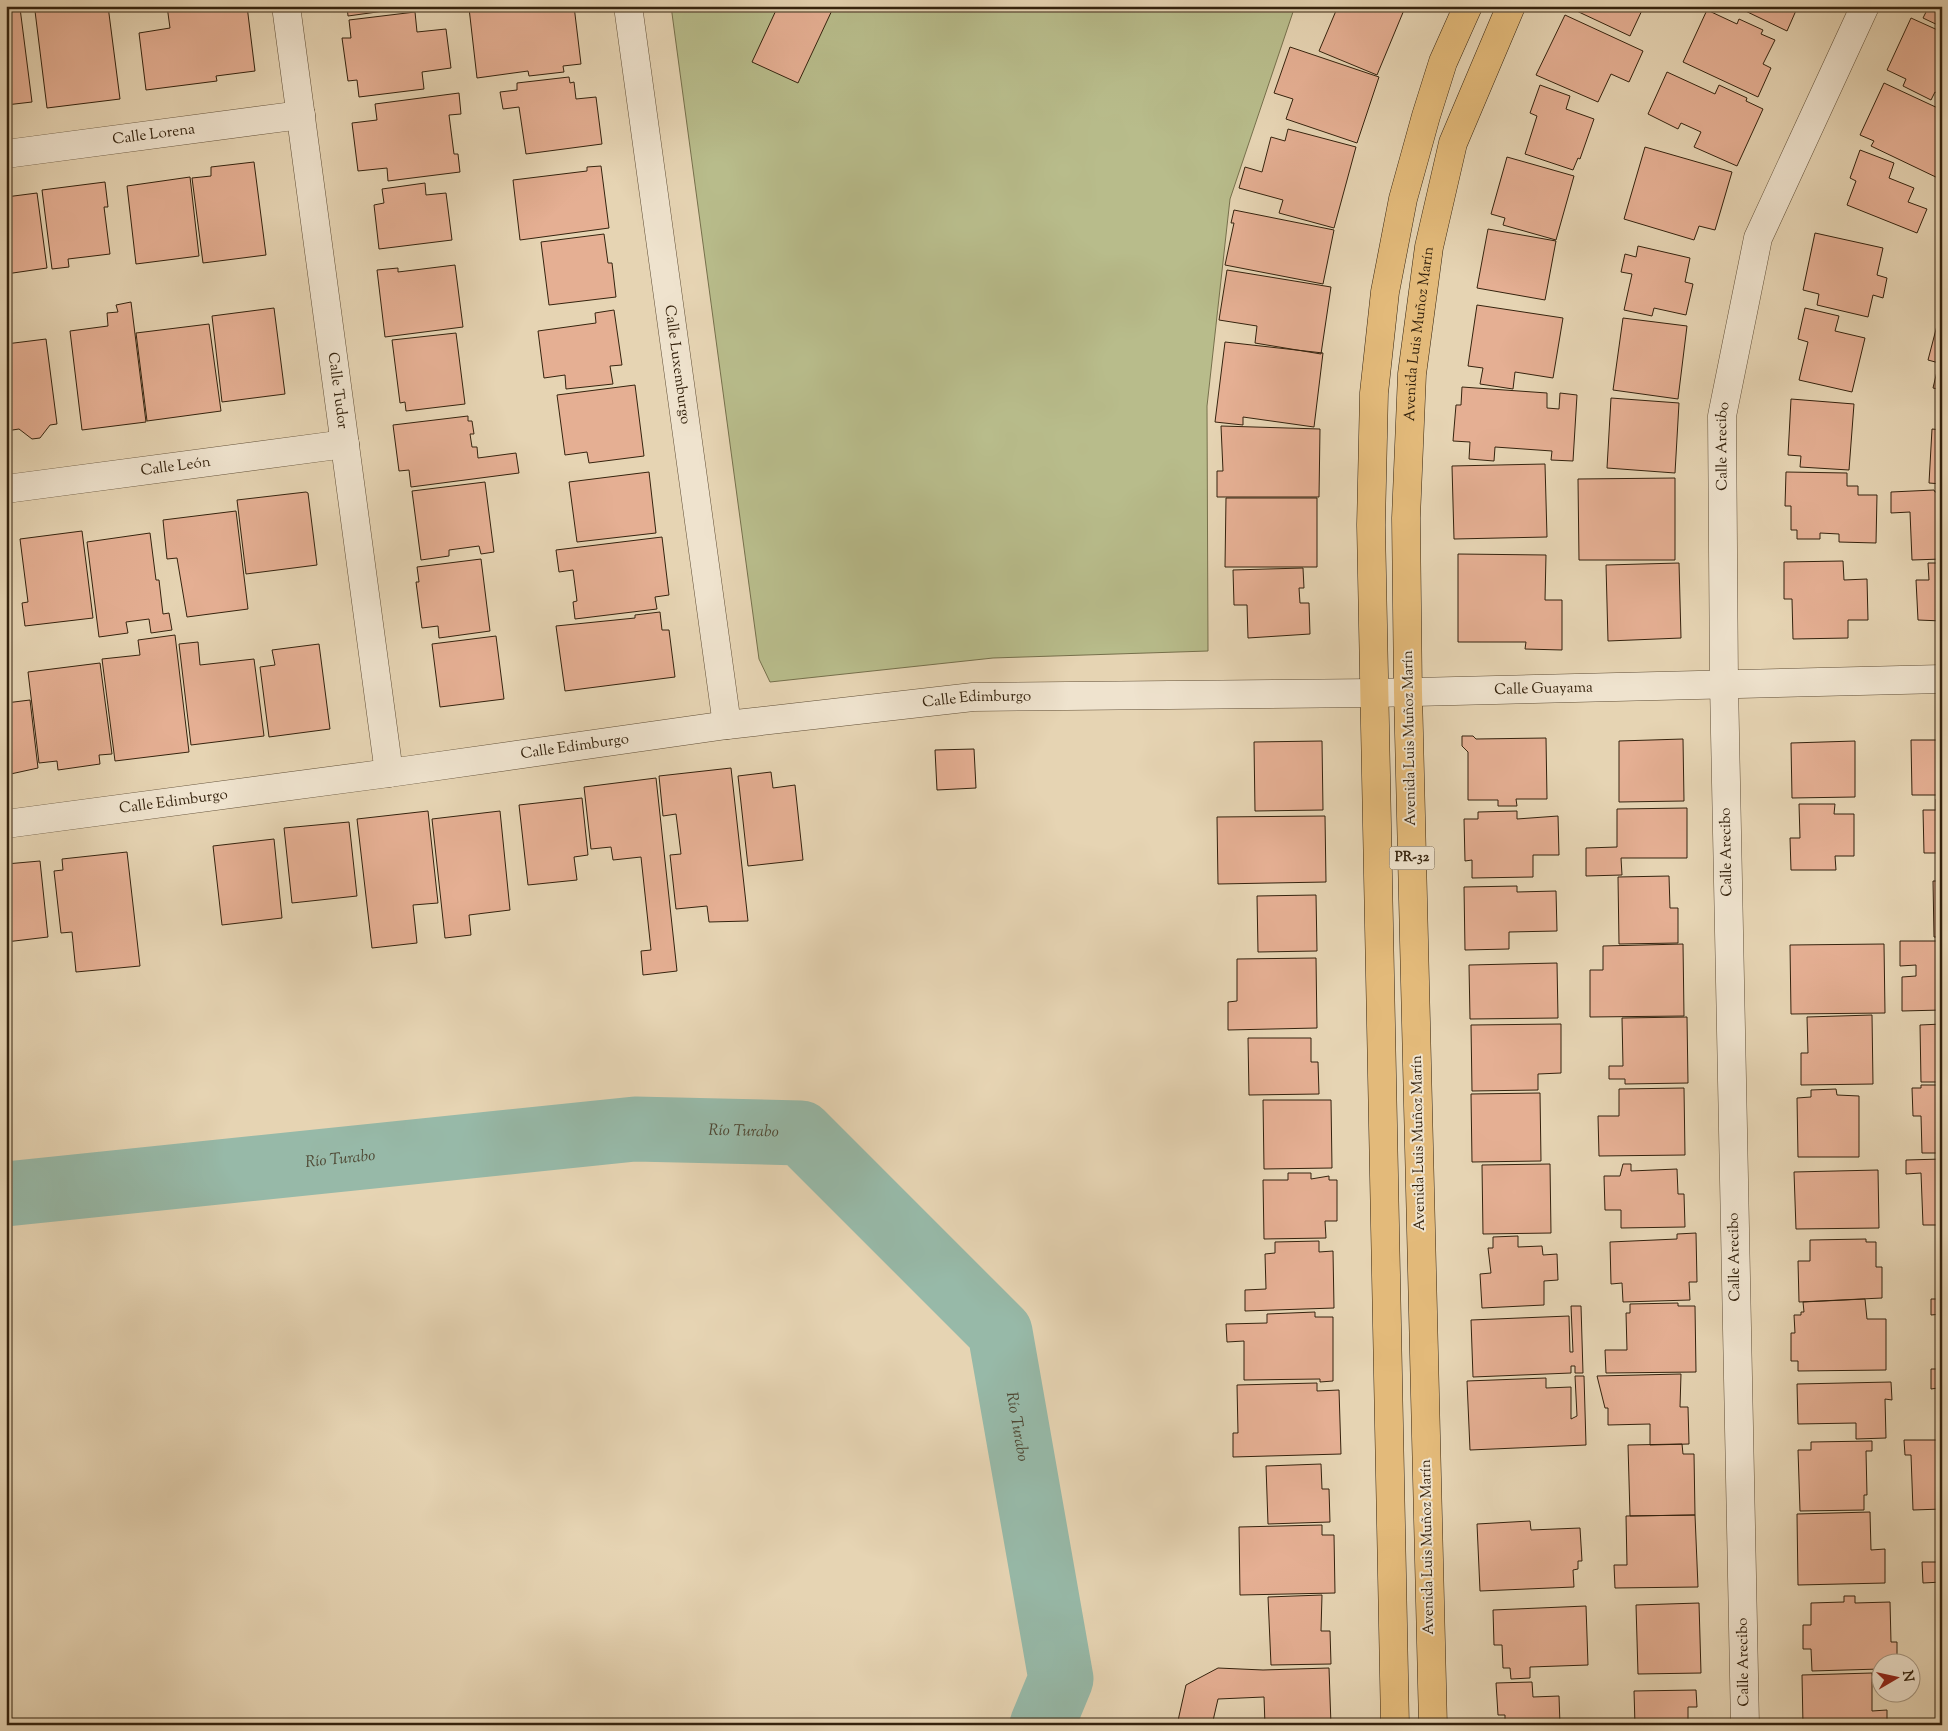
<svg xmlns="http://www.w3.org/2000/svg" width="1948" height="1731" viewBox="0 0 1948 1731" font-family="'Sorts Mill Goudy',serif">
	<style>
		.green { fill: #b8bc8b; stroke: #76704c }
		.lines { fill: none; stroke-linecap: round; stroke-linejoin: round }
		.river { stroke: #97b9a8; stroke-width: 65 }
		.building { fill: #e5af93; stroke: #35230e }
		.minor-casing { stroke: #614f37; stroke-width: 29 }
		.major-casing { stroke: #35230e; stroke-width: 29 }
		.minor { stroke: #efe3ce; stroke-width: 28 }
		.major { stroke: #e3ba7a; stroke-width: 28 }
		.labels { text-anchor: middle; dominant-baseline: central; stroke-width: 4; stroke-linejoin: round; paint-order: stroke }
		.shield { fill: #efe3ce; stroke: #6d5d48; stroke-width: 1 }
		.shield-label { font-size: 14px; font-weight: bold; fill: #35230e }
		.street-label { font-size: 15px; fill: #35230e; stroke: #efe3ce }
		.water-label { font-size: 16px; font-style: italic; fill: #4e4834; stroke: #efe3ce }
	</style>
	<rect width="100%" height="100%" fill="#e6d4b3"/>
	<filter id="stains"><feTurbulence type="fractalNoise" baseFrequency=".004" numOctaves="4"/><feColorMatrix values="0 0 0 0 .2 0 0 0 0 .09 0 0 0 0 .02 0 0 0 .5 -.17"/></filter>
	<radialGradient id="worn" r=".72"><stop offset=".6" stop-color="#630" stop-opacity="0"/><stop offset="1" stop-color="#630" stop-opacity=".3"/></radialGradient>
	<path class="green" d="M671,6H1295L1230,199L1207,406L1208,651L993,658L770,682L759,659Z"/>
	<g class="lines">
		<path class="river" id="s1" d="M6,1194L635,1129L801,1133L1000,1332L1061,1679L1042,1725"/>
	</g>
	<path class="building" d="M75,6H108L120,99L47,108L35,11Z
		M167,6H247L255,71L216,76L217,81L146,90L139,33L170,28Z
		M347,6H406V8L348,16Z
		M482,6H498V9L574,6L581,64L563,66L564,72L529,76L528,71L477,78L469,8Z
		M778,6H834L798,83L752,62Z
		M1338,6H1396L1404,10L1377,75L1319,51Z
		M1566,6H1644L1630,36Z
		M1735,6H1798L1787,31Z
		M1929,6H1942V27L1923,18Z
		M20,8L32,102L6,105V9Z
		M1707,10L1737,24L1739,19L1763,30L1761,34L1775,40L1763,64L1771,68L1758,97L1683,62Z
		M415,12L417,32L446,29L451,68L422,72L424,89L359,97L357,80L348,81L342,38H351L349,20Z
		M1565,15L1643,51L1629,82L1611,74L1598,102L1536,75Z
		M1911,18L1942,32V96L1935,92L1931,100L1903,86L1906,79L1887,70Z
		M1290,47L1379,77L1357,143L1286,119L1293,99L1274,93Z
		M1667,72L1715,94L1719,85L1747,98L1746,101L1763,109L1737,166L1694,147L1701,132L1681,123L1678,129L1648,114Z
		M569,77L570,83L574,82L576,99L596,97L602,144L526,154L519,107L503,109L500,92L517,90V83Z
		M1884,83L1942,110V180L1871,146L1874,141L1860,135Z
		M1540,85L1570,96L1566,109L1594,119L1580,159L1578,158L1573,170L1525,154L1537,116L1530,113Z
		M459,93L461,114L449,115L454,154H458L460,172L388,181L387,168L358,171L352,123L377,120L375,104Z
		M1288,129L1356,147L1334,228L1279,213L1283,200L1239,188L1245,167L1262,172L1271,137L1285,141Z
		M1645,147L1732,172L1715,230L1699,226L1694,240L1624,219Z
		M1860,150L1894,163L1889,178L1914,188L1908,202L1927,209L1917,233L1847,205L1856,181L1850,178Z
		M1507,157L1574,176L1556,240L1503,225L1505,218L1491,214Z
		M254,162L266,255L203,263L192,178L211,176V167Z
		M601,166L609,228L520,240L513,180L587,171V167Z
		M190,177L199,256L136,264L127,186Z
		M105,182L108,207H104L110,254L68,259L69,267L52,269L42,190Z
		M425,183L426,195L446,193L452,240L379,249L374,205L384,203L382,189Z
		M37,193L47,268L6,274V197Z
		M1234,210L1334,230L1323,284L1225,265L1234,223H1231Z
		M1488,229L1556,241L1545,300L1477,288Z
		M1815,233L1883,248L1877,275L1887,278L1883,298L1873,295L1868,317L1817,305L1819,294L1803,290Z
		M604,234L608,263H612L616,297L549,305L541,242Z
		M1638,246L1690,258L1685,282L1693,284L1686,315L1654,308L1652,316L1624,310L1632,274L1621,272L1625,254L1636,257Z
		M455,265L463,327L385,337L377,270L398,268V272Z
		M1227,270L1331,287L1321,354L1255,343L1257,326L1219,320Z
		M1942,274V290L1937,289Z
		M131,302L146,422L82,430L70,331L108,326L107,313L118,312L116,305Z
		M1477,305L1563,318L1553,378L1515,372L1513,389L1480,384L1483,368L1468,366Z
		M274,308L285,394L222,402L212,316Z
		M1805,308L1839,316L1835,331L1865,338L1852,392L1799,380L1808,342L1798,339Z
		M614,310L622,365L610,366L613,384L566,389L565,375L544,378L538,331L596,323L595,313Z
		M1940,314L1942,315V390L1933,388L1939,363L1928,360Z
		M1623,318L1687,326L1678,399L1613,390Z
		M209,324L221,411L147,421L136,333Z
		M456,333L465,404L406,411L405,402L400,403L392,340Z
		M46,339L57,424L50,425L40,438L32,439L19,429L6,431V344Z
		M1225,342L1323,353L1314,427L1243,417V425L1215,422Z
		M635,385L644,456L589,463L587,452L565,455L557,395Z
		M1462,387L1547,393V408L1559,409L1560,393L1577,395L1573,461L1551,460L1552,451L1495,447L1494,461L1469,459L1470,442L1453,441L1456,405H1461Z
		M1611,398L1679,403L1675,473L1607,468Z
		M1791,399L1854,404L1849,470L1800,467L1801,456L1788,455Z
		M468,416V421H472L474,434H470L472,447H477L478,458L516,453L519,473L411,487L409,470L399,471L393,425Z
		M1221,426L1320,429L1319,497H1217V471H1223Z
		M1932,429L1942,430V484L1929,483Z
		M1545,464L1547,537L1454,539L1452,466Z
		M649,472L656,533L577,542L569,482Z
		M1786,472L1847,473V486H1858V495H1877L1876,543L1839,542V534L1820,533V539H1797V530H1791V506H1785Z
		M1675,478V560H1579L1578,479Z
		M485,482L494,552L481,554L479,546L449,550V556L421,560L412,491Z
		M1934,490L1935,492H1942V559L1912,560L1910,512L1891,513V492Z
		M306,492L308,493L317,565L246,574L237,500Z
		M1226,498H1317V567H1225Z
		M236,511L248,609L187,617L177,558L167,559L163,520Z
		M82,531L93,618L25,626L22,603L28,602L20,539Z
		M150,533L156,580H159L163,614L169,613L172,630L151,633L149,619L126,622L128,633L99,637L87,542Z
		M662,537L669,595L655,597L657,609L575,619L573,602L577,601L573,570L559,572L556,550Z
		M1458,554L1546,555L1545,600H1562V650L1525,649L1526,642H1458Z
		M481,559L490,631L439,638L438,626L422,628L416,582H419L417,567Z
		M1843,561L1844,580L1867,579L1868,620H1848V638L1793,639L1792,599H1784V562Z
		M1679,563L1681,638L1608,641L1606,565Z
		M1928,563H1942V621L1918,620L1916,580H1929Z
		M1303,568L1304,588H1299L1300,603H1309L1310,634L1248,638L1247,605H1234L1233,570Z
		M660,612L662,630H669L675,677L565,691L556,626L635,618V615Z
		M175,635L189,752L115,761L102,659L140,655L138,640Z
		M496,636L504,699L440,707L432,644Z
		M198,642L200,665L254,659L264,736L191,745L179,644Z
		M319,644L330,729L269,737L260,667L275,665L272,650Z
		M100,663L112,754L99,755L100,764L58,770L57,761L39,763L28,672Z
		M30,700L38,768L6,775V703Z
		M1462,736H1473L1476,739L1546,738L1547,799H1516L1517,806H1498V800H1468V752L1462,746Z
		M1683,739L1684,801L1619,802V741Z
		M1911,740H1942V795H1912Z
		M1322,741L1323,810L1255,811L1254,742Z
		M1855,741V797L1792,798L1791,743Z
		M974,749L976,788L937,790L935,750Z
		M731,768L748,921L709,922L707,906L676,909L670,855L681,854L676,814L663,816L659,776Z
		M771,772L773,788L795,785L803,860L748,866L738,776Z
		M656,778L677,971L643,975L641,951L651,950L641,857L613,860L611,847L591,849L584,787Z
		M582,798L588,855L574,857L577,880L528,885L519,805Z
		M1942,798V870H1938V853H1924L1923,810H1936V799Z
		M1799,804H1835L1834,814H1854V856H1835L1836,870H1791L1790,838H1800Z
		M1687,808V858H1621L1622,875L1586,876V848L1617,847V809Z
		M428,811L438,903L413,905L417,943L372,948L357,819Z
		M500,811L510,910L469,915L471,935L445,938L432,819Z
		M1517,811V819L1558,816L1559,855H1533V877L1472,878V860L1465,861L1464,819H1478V812Z
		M1325,816L1326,882L1218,884L1217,817Z
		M349,822L357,896L292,903L284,828Z
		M274,839L282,918L222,925L213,846Z
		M127,852L140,966L76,972L72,932L61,933L54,871L63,870L62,859Z
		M40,861L48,937L6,942V864Z
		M1669,876L1670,908H1678V943L1619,944L1618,877Z
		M1933,881H1942V937H1934Z
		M1517,886V892L1556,891L1557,931L1509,932V949L1465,950L1464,887Z
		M1316,895L1317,951L1258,952L1257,896Z
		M1900,941H1942V1010L1902,1011V977L1916,976V965L1900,966Z
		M1683,944L1684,1016L1590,1017V970H1603V946Z
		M1884,944L1885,1013L1791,1014L1790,945Z
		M1316,958L1317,1028L1228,1030V1002L1237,1001V959Z
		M1557,963L1558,1018L1470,1019L1469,965Z
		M1872,1015L1873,1084L1801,1085V1053H1808L1807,1017Z
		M1687,1017L1688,1083L1625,1084V1079H1609V1066H1623L1622,1018Z
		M1561,1024V1073L1538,1074V1090L1472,1091L1471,1025Z
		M1942,1024V1082H1921L1920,1025Z
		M1248,1038H1311V1062H1318L1319,1094L1249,1095Z
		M1921,1085H1942V1153H1922L1921,1116H1913L1912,1088H1921Z
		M1684,1088L1685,1155L1599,1156L1598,1116H1619V1089Z
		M1836,1089L1837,1095L1859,1096V1157H1798L1797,1098L1811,1097V1090Z
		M1540,1093L1541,1161L1472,1162L1471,1094Z
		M1263,1100H1331L1332,1168L1264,1169Z
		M1942,1159V1225H1923L1921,1173L1906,1174V1160Z
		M1550,1164L1551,1233L1483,1234L1482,1165Z
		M1623,1164H1631V1171L1677,1169L1678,1194H1684L1685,1227L1621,1228V1210H1605L1604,1176H1620Z
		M1878,1170L1879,1228L1796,1229L1794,1172Z
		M1288,1173H1311V1179L1329,1176V1180H1337V1221H1325L1326,1238L1264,1239L1263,1180H1288Z
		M1696,1233L1697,1282H1689L1690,1300L1623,1302L1622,1283L1611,1284L1610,1242L1677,1239V1234Z
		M1518,1236V1247L1542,1246L1543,1255L1557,1254L1558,1280L1544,1281V1305L1482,1308L1480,1274L1491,1273L1488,1248H1493V1237Z
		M1866,1239V1242H1876V1267H1882V1298L1799,1302L1798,1261H1810V1240Z
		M1319,1241V1252L1333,1251L1334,1308L1245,1311V1290L1266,1289L1265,1254L1275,1253V1242Z
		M1865,1299L1867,1319H1886V1370L1798,1371V1361H1791V1333H1795L1794,1315H1801V1312H1804L1803,1302Z
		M1931,1299H1942V1314L1931,1315Z
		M1678,1303V1306H1695L1696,1372L1606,1373L1605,1350H1627L1626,1313H1630V1304Z
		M1571,1306H1581L1583,1373H1575V1366H1571V1373L1473,1377L1471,1320L1569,1316L1570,1352H1573Z
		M1315,1312V1317H1333V1381L1320,1382V1379L1244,1380V1341L1227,1342L1226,1324L1267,1323V1314Z
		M1931,1369H1942V1406H1938V1388L1931,1389Z
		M1681,1374L1680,1407H1688L1689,1444L1650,1445V1424L1608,1425V1408H1605L1597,1376Z
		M1575,1376H1584L1586,1445L1470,1450L1467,1381L1546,1378V1388L1571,1387V1419L1577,1416Z
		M1891,1382L1892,1400L1885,1399L1886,1438L1856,1439V1423L1798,1424L1797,1384Z
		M1317,1383V1391L1339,1390L1341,1454L1233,1457V1433H1238L1237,1385Z
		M1904,1440H1942V1509L1913,1510L1911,1455H1905Z
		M1872,1441V1451H1866L1867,1495H1864V1510L1800,1511L1798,1450H1811V1442Z
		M1682,1444L1683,1454H1694L1695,1515L1630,1516L1628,1445Z
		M1321,1464L1322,1489H1329L1330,1522L1268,1524L1266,1466Z
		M1870,1512L1871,1550L1885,1549V1583L1798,1585L1797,1514Z
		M1695,1515L1698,1587L1615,1588L1614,1565H1627L1626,1516Z
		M1530,1521L1531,1530L1580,1528L1582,1561H1578V1569L1573,1570L1574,1587L1480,1591L1477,1524Z
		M1322,1525V1535H1334L1335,1593L1240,1595L1239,1527Z
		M1922,1562H1942V1582L1923,1583Z
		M1322,1595L1321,1631H1330L1331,1664L1271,1665L1268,1597Z
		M1844,1596H1855V1603L1890,1602L1891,1642H1897V1664H1880V1669L1812,1671L1811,1649H1803V1625H1811V1603L1844,1602Z
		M1699,1603L1701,1673L1638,1674L1636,1605Z
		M1586,1606L1588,1665L1530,1667V1678L1511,1679L1510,1668H1503L1502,1645H1494L1493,1610Z
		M1218,1668L1263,1670L1329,1668L1331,1725H1265L1264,1697L1218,1699L1212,1725H1177L1186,1685Z
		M1872,1673V1711L1887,1710V1725H1803L1802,1675Z
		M1532,1682L1533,1697L1559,1696L1560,1725H1505V1715H1498L1496,1683Z
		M1696,1690L1697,1707H1688V1725H1635L1634,1691Z"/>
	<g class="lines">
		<defs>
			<g id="minor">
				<path id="s2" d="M286,6L389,773"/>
				<path id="s3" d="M628,6L727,725"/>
				<path id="s4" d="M6,154L301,115"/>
				<path id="s5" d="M6,489L345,444"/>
				<path id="s6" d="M6,824L389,773L727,725L973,697L1374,693L1942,679"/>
				<path id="s7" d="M1745,1725L1724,683L1722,416L1758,238L1865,6"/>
			</g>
			<g id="major">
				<path d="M1395,1725L1371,525L1374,393L1385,292L1403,199L1426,116L1443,62L1468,6"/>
				<path id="s8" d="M1433,1725L1408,692L1406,518L1412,374L1429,247L1453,143L1511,6"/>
			</g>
		</defs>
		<use href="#minor" class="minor-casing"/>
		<use href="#major" class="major-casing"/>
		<use href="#minor" class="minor"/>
		<use href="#major" class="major"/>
	</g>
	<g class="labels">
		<rect class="shield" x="1389.5" y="846.5" width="45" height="23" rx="4"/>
		<g class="shield-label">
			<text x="1412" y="858">PR-32</text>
		</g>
		<g class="street-label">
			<text stroke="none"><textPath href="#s4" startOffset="149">Calle Lorena</textPath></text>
			<text stroke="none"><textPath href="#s8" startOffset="1392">Avenida Luis Muñoz Marín</textPath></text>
			<text stroke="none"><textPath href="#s3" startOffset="362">Calle Luxemburgo</textPath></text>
			<text stroke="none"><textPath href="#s2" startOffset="388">Calle Tudor</textPath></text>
			<text stroke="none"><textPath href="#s7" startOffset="1279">Calle Arecibo</textPath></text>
			<text stroke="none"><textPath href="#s5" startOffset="171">Calle León</textPath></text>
			<text stroke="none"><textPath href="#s6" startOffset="1546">Calle Guayama</textPath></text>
			<text stroke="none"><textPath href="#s6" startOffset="979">Calle Edimburgo</textPath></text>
			<text transform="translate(1410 738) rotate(-91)">Avenida Luis Muñoz Marín</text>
			<text stroke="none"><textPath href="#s6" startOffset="574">Calle Edimburgo</textPath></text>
			<text stroke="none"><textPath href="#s6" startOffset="169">Calle Edimburgo</textPath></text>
			<text transform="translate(1727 852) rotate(-91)">Calle Arecibo</text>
			<text transform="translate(1419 1143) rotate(-91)">Avenida Luis Muñoz Marín</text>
			<text transform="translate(1735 1257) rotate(-91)">Calle Arecibo</text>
			<text transform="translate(1428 1547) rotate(-91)">Avenida Luis Muñoz Marín</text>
			<text transform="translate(1744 1662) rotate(-91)">Calle Arecibo</text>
		</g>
		<g class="water-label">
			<text stroke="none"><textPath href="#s1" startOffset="741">Río Turabo</textPath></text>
			<text stroke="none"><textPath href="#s1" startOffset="336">Río Turabo</textPath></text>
			<text stroke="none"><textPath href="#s1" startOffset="1176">Río Turabo</textPath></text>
		</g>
	</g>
	<rect width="1948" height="1731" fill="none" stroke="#e6d4b3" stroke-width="25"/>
	<rect x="8" y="8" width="1933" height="1716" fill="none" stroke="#35230e" stroke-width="2.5"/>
	<rect x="12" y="12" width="1923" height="1706" fill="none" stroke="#35230e"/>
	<g transform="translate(1896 1678) rotate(81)"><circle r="24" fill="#efe3ce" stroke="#a59681"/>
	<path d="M0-4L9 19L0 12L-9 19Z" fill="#8f2418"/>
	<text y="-8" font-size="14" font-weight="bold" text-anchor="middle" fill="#35230e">N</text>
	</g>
	<rect width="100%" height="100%" filter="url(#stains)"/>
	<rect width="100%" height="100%" fill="url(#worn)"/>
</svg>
